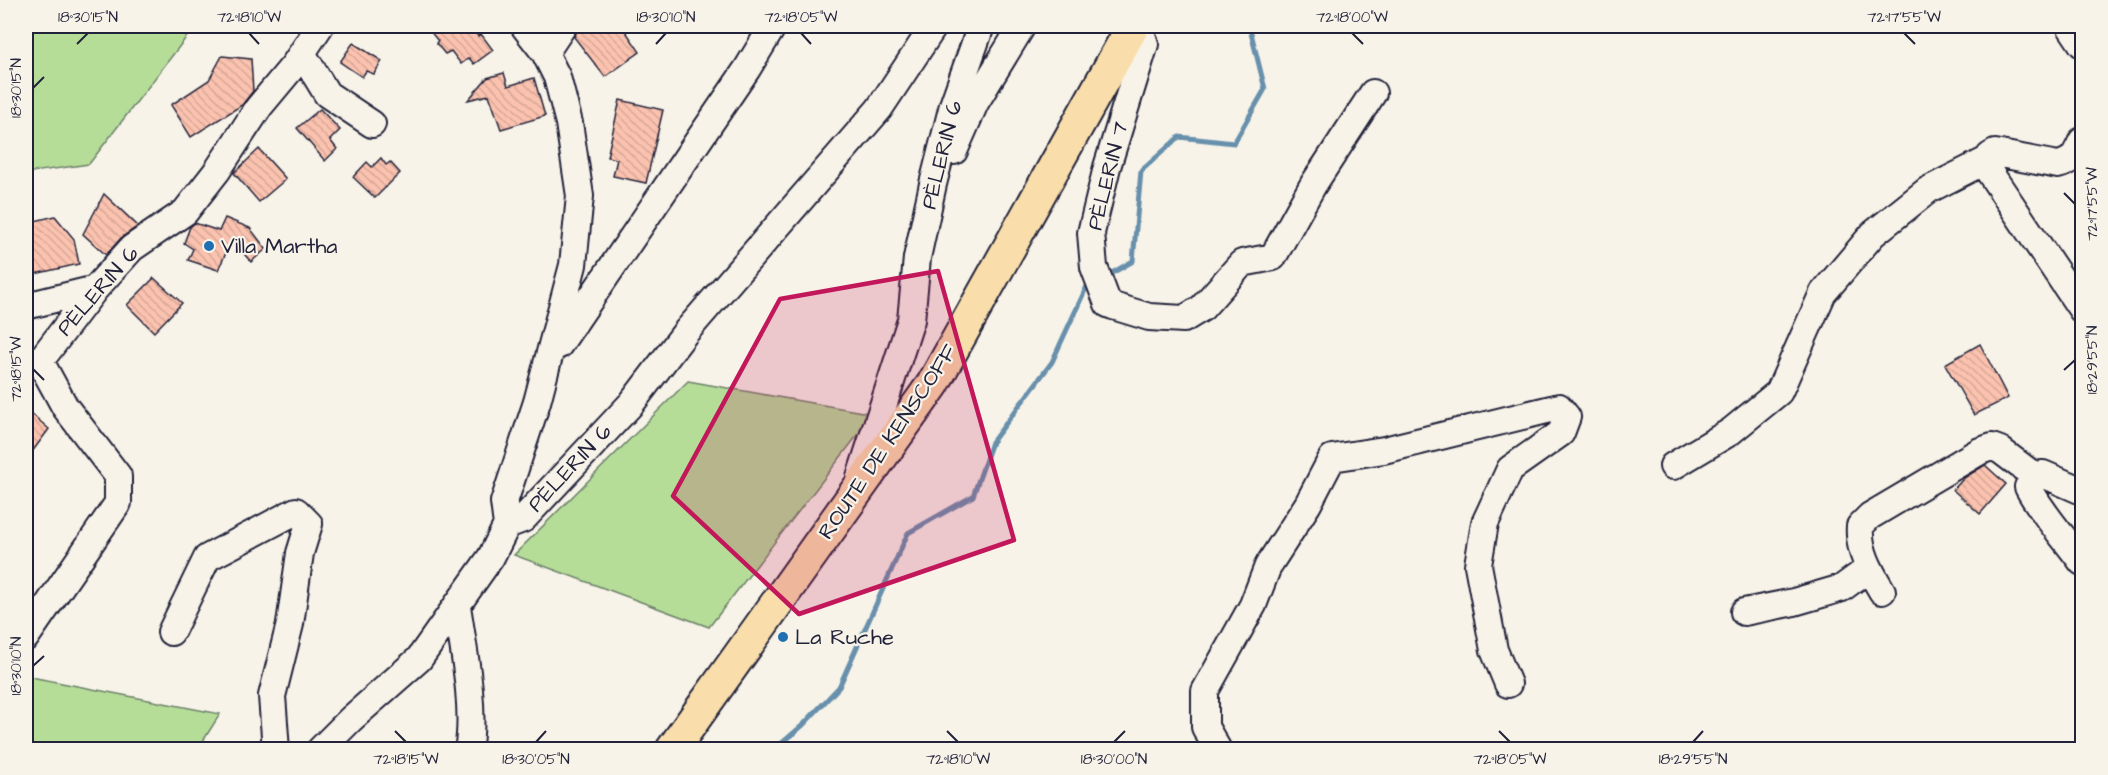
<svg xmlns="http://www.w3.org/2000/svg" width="2108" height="775" viewBox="0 0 2108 775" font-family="'Architects Daughter',sans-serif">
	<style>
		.green { fill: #b5dd98; stroke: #6c806a; stroke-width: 1.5 }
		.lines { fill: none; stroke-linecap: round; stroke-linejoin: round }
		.stream { stroke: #6890ac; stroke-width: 5 }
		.building { fill: url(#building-back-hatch); stroke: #22223b; stroke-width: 1.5 }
		.minor-casing { stroke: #22223b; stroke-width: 30 }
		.major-casing { stroke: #22223b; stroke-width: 36 }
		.minor { stroke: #f7f3e8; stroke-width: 26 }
		.major { stroke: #f9deab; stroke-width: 32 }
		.marked { fill: #c2185b; fill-opacity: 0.2; stroke: #c2185b; stroke-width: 4.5; stroke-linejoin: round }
		.ticks { fill: none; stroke: #22223b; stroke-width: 2 }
		.poi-dot { fill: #1f6fb2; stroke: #f7f3e8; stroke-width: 2 }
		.labels { text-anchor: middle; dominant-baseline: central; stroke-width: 4.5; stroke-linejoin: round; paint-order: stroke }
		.street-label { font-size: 22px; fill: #22223b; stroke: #f7f3e8 }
		.poi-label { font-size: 22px; fill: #22223b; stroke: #f7f3e8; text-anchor: start }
		.neatline { fill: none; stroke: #22223b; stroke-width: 2 }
		.ticks-label { font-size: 15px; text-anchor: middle; fill: #22223b }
	</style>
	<defs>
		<pattern id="building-back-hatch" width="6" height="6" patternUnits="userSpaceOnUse" patternTransform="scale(1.5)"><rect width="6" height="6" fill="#fbc3af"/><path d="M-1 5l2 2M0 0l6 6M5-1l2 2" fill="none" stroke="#d7a797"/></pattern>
	</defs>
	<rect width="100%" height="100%" fill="#f7f3e8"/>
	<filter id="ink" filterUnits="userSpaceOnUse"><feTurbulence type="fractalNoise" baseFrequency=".0167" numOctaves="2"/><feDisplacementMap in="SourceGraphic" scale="12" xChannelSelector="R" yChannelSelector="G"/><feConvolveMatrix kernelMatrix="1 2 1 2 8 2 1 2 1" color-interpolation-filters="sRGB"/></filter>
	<g filter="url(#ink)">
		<path class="green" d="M26,26H195L89,164L26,173Z
			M688,381L874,414L709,627L514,555Z
			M26,676L220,714L198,749H26Z"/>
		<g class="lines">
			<path class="stream" d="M1112,273L1133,261L1141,171L1179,137L1234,143L1265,89L1250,29L1255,26
				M774,750L803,725L839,687L908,533L973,496L992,442L1052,362L1087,286"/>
		</g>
		<path class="building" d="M426,26H470L478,36L481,34L493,50L474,64L469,58L461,64L451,51L445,54L436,43L438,41Z
			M580,26H622L640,52L605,77L574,37Z
			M353,43L382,61L374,74L366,71L362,77L340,62Z
			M222,56L251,59L253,91L242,105L191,137L171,105L209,80Z
			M504,73L508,86L534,78L545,116L501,129L489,95L468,100L487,78Z
			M620,100L663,110L646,183L613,176L617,159L607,157Z
			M320,109L340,130L330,140L337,149L325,161L297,128Z
			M259,149L286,179L259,202L234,173Z
			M381,158L386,165L390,162L400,173L375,198L353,177L367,162L372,167Z
			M104,194L138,226L121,238L106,255L83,234Z
			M55,216L74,239L79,264L26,276V223Z
			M225,218L250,228L266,249L251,262L232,240L218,270L188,260L193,249L184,243L190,227L195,223L219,231Z
			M154,278L182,303L154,332L127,305Z
			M1980,344L2008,398L1974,415L1945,364Z
			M26,409L49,429L26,460Z
			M1985,465L2006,484L1980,514L1953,490L1964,478Z"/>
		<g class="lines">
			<defs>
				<path id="minor" d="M524,26L545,53L557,77L569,123L580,196L573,265L537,402L504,502L507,525L523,519L631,404L685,333L879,109L934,26
					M1139,26L1145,44L1107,167L1091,233L1094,267L1108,304L1113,306L1149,317L1184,319L1202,308L1242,263L1273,257L1313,185L1373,93
					M2070,26L2082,44
					M302,53L327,94L372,124
					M545,53L563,26
					M2082,141C2075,155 2074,161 2058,165L1995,153L1990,156L1986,167L2082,310
					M954,151L975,103L1022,26
					M26,306L95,289
					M559,345L747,69L773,26
					M1673,466L1730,432L1779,392L1823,293L1873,234L1928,190L1987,160
					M2033,475L2028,487C2042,514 2064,537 2082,562
					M2033,475L2043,474L2082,491
					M860,477L911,320L917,258L933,184L953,105L981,26
					M1882,591C1870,571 1858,550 1860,526L1870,516L1980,451L1992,447L2000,450L2033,475
					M457,606C463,647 476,709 468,750
					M1744,612L1794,602L1842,588L1868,569
					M171,632L207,558L296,511L309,524L300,553L290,624L272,696L276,750
					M26,637L118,503V476L65,407L40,361L95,289L132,248L185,212L217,171L259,107L294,65L320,26
					M320,750L351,719L419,659L491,557L507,525
					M1218,750L1205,727V691L1253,605L1268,566L1308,504L1332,458L1384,450L1559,407L1567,417L1561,433L1510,469L1485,523L1478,565L1494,650L1508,684"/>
				<path id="major" d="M672,750L933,384L1133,26"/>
			</defs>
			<use href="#minor" class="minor-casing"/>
			<use href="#major" class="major-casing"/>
			<use href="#minor" class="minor"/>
			<use href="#major" class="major"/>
		</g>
	</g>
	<path class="marked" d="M938,271L1014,540L799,614L673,496L780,299Z"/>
	<path class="ticks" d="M249,33L259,44M801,33L811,44M1352,33L1363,44M1904,33L1915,44M77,44L88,33M656,44L666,33M33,88L44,77M2064,193L2075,204M33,369L44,380M2064,370L2075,360M33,666L44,656M395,731L406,742M947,731L958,742M1499,731L1510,742M536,742L546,731M1114,742L1125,731M1693,742L1703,731"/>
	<g class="poi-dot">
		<circle cx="209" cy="246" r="6"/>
		<circle cx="783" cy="637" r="6"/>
	</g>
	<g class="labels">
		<g class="street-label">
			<text transform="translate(942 155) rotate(-76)">PÈLERIN 6</text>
			<text transform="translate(1108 176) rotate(-76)">PÈLERIN 7</text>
			<text transform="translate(98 291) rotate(-49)">PÈLERIN 6</text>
			<text transform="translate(888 442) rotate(-56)">ROUTE DE KENSCOFF</text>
			<text transform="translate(570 468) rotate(-47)">PÈLERIN 6</text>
		</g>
		<g class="poi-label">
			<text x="221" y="246">Villa Martha</text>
			<text x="795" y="637">La Ruche</text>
		</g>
	</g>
	<rect width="2108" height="775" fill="none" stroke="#f7f3e8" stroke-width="66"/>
	<rect x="33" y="33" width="2042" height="709" class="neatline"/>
	<g class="ticks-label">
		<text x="88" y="22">18°30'15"N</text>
		<text x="249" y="22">72°18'10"W</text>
		<text x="666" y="22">18°30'10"N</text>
		<text x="801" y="22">72°18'05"W</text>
		<text x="1352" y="22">72°18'00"W</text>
		<text x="1904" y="22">72°17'55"W</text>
		<text transform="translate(16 88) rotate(-90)" y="5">18°30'15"N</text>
		<text transform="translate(2092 204) rotate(-90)" y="5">72°17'55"W</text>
		<text transform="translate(2092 360) rotate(-90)" y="5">18°29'55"N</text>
		<text transform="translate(16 369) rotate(-90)" y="5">72°18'15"W</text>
		<text transform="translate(16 666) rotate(-90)" y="5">18°30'10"N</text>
		<text x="406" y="764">72°18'15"W</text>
		<text x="536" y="764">18°30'05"N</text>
		<text x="958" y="764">72°18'10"W</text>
		<text x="1114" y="764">18°30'00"N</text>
		<text x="1510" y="764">72°18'05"W</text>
		<text x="1693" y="764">18°29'55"N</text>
	</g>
</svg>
